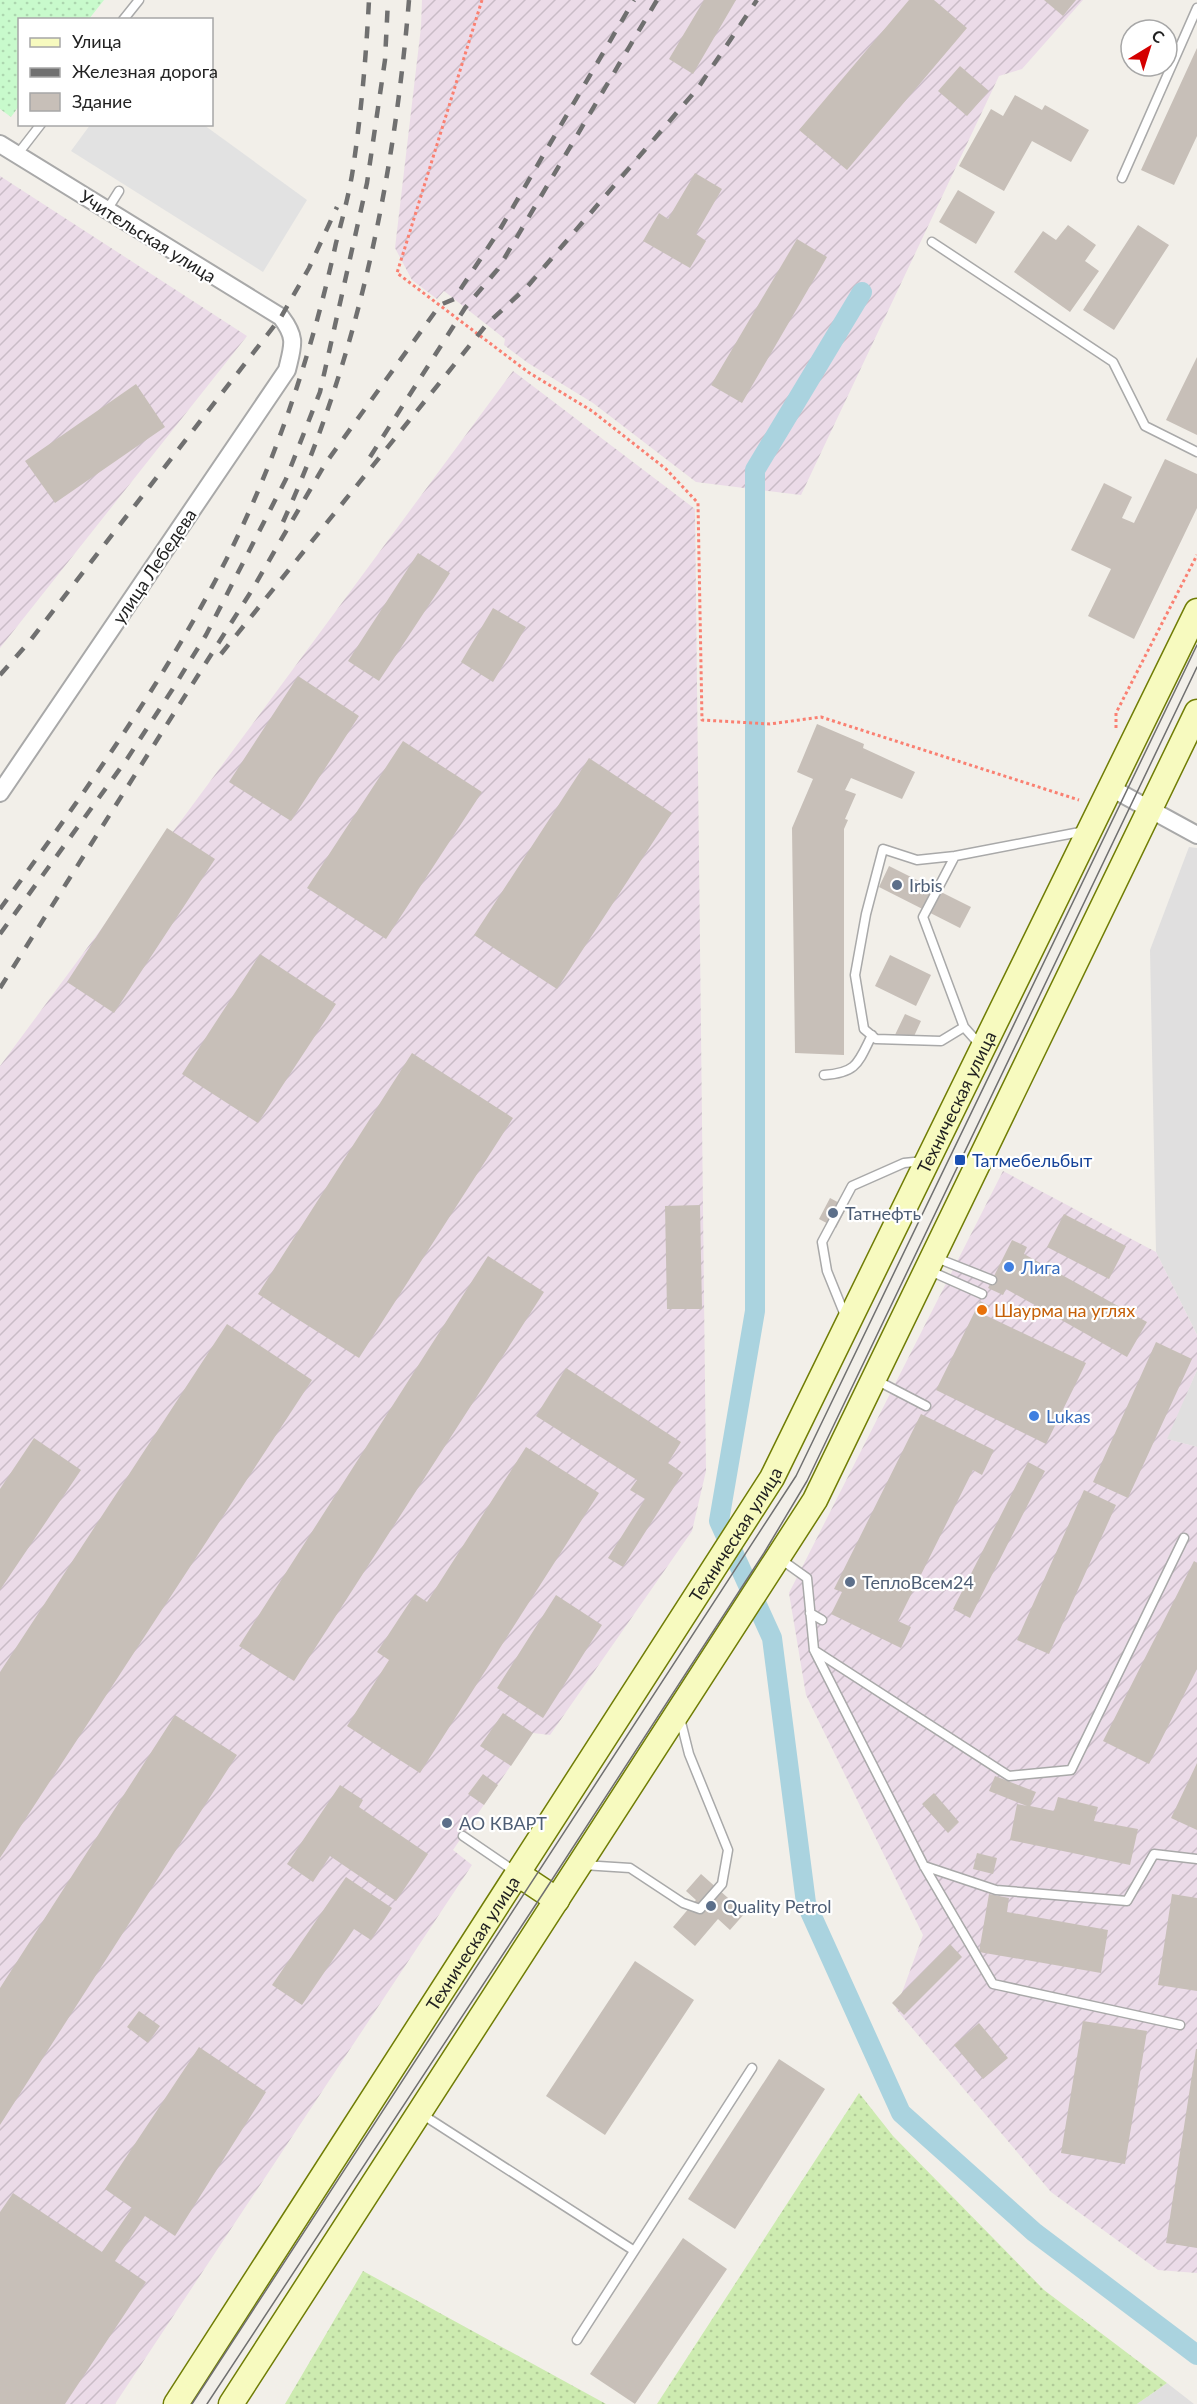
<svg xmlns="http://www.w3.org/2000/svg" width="1197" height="2404" viewBox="0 0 1197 2404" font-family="Lato,sans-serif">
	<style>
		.residential { fill: #e0dfdf }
		.industrial { fill: url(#industrial-furrows) }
		.grass { fill: url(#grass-dots) }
		.park { fill: url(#park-dots) }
		.parking { fill: #e2e2e2 }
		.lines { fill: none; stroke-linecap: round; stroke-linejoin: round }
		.canal { stroke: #aad3df; stroke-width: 20 }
		.building { fill: #c7bfb8 }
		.lane-casing { stroke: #a9a9a9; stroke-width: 11 }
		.street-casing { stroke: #a9a9a9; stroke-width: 20 }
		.secondary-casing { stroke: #707d05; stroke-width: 27 }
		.path { stroke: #fa8072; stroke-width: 3; stroke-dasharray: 3 3; stroke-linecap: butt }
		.lane { stroke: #fff; stroke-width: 8 }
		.street { stroke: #fff; stroke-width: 16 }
		.secondary { stroke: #f7fabf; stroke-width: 24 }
		.tram { stroke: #707070; stroke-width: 1.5 }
		.rail { stroke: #707070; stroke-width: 4.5; stroke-dasharray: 12 12; stroke-linecap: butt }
		.service-dot { fill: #5c6f8a; stroke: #fff; stroke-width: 2 }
		.transit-dot { fill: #1a4fb4; stroke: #fff; stroke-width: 2 }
		.shop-dot { fill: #3f7fe0; stroke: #fff; stroke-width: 2 }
		.food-dot { fill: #e8710a; stroke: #fff; stroke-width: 2 }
		.labels { text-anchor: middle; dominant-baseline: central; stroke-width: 4.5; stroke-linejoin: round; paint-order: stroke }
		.street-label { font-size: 18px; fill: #222; stroke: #fff }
		.service-label { font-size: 18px; fill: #4e5e75; stroke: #fff; text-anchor: start }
		.transit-label { font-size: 18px; fill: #164399; stroke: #fff; text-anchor: start }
		.shop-label { font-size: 18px; fill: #366cbe; stroke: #fff; text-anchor: start }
		.food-label { font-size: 18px; fill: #c56008; stroke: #fff; text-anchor: start }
	</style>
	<defs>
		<pattern id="industrial-furrows" width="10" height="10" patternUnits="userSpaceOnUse" patternTransform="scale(1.5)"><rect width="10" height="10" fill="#ebdbe8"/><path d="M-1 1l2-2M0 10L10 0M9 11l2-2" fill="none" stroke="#c9bcc7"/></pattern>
		<pattern id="grass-dots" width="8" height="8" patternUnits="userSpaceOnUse" patternTransform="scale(1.5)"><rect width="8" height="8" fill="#cdebb0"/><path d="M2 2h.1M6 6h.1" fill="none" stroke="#b0c997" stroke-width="1.8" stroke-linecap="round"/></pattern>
		<pattern id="park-dots" width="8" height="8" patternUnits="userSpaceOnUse" patternTransform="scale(1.5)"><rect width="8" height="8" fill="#c8facc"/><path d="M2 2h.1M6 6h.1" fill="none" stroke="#acd6af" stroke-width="1.8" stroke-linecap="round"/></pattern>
	</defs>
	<rect width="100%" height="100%" fill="#f2efe9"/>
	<path class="residential" d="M1189,847L1197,848V1335L1156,1252L1150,950Z
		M1197,1370V1447L1166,1439Z
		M1167,2383L1194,2404H1137Z"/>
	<path class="industrial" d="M422,0H1083L1022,69L999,76L801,495L696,482L593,403L528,363L504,345L505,339L444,291L437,299L412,280L395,248L421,27Z
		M0,176L247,336L0,648Z
		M513,371L695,509L706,1471L692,1531L550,1735L533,1733L453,1850L472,1865L115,2404H0V1066Z
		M1003,1171L1156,1252L1197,1335V1370L1167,1439L1197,1447V2273L1158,2270L1051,2192L896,2009L923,1935L806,1695L789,1593Z"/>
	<path class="grass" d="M859,2093L893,2136L1044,2290L1167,2383L1137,2404H657Z
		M363,2271L606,2404H285Z"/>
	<path class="park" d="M0,0H104L89,19L20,20L19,106L11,117L0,109Z"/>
	<path class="parking" d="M90,125H204L307,200L263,272L71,151Z"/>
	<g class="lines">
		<path class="canal" d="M862,292L755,470V1311L719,1521L772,1638L806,1903L901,2113L1034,2232L1197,2355"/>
	</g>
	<path class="building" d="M704,0H736L693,74L669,59Z
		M909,0H934L967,28L847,170L799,130Z
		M1044,0H1076L1063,16Z
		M1197,48V136L1174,185L1141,170Z
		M960,66L989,91L967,116L938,91Z
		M1015,95L1042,110L1045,105L1089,130L1071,162L1032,141L1004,191L959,166L991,109L1003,116Z
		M695,173L722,189L696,234L706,241L690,268L643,241L659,213L668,219Z
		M958,190L995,212L976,244L939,222Z
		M1068,225L1096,245L1085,261L1099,271L1070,312L1014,272L1043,231L1056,240Z
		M1138,225L1169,245L1114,330L1083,310Z
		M797,239L827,257L742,403L711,385Z
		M1197,357V435L1166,420Z
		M136,384L165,427L55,503L25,461Z
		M1165,459L1197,474V508L1134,639L1088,616L1111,569L1071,550L1104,483L1132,497L1122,518L1134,523Z
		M418,553L450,573L379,681L348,661Z
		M493,608L526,627L493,682L461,662Z
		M298,676L359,716L291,821L229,782Z
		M817,724L864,744L863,748L915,772L902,799L851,778L845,790L856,794L845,819L848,820L844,829V1055L795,1053L792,828L813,779L797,772Z
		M403,741L482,792L386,939L307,888Z
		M589,758L672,813L557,989L474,935Z
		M167,828L215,859L114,1013L67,982Z
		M889,866L971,907L960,928L879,887Z
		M260,954L336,1004L258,1123L182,1074Z
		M890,955L931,975L916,1006L875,986Z
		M905,1014L921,1021L910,1045L894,1037Z
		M412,1053L513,1118L359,1358L258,1294Z
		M830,1198L847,1207L836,1228L819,1219Z
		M700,1205L702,1309H667L665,1206Z
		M1064,1214L1126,1246L1109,1279L1047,1247Z
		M1012,1240L1027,1247L1024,1254L1147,1322L1127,1357L1006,1289L1003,1295L988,1288Z
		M488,1256L544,1292L294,1681L239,1646Z
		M980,1301L990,1306L985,1315L1086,1363L1046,1444L936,1390Z
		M227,1324L312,1380L0,1858V1672Z
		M1156,1342L1192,1359L1128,1498L1093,1482Z
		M566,1368L681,1442L668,1463L683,1473L623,1567L608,1558L645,1499L630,1490L637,1480L536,1416Z
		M921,1414L994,1450L982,1475L973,1470L898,1621L911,1627L901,1648L831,1614L842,1592L834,1589Z
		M34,1438L81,1470L0,1590V1489Z
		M526,1447L599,1493L420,1773L347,1726L389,1660L377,1652L415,1594L427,1602Z
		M1028,1462L1045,1471L970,1618L953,1609Z
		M1084,1490L1116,1505L1049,1654L1017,1640Z
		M1194,1561L1197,1563V1669L1149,1764L1103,1741Z
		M556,1595L602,1625L543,1718L497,1688Z
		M503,1713L533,1733L511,1766L480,1746Z
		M175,1715L237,1755L0,2125V1988Z
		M1197,1763V1830L1171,1818Z
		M483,1774L498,1785L484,1805L468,1794Z
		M995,1776L1036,1792L1030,1806L1054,1811L1058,1797L1098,1807L1094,1821L1138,1829L1130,1865L1010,1840L1017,1804L1027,1806L989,1791Z
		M340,1785L363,1800L359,1807L428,1854L396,1901L330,1856L313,1882L287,1864Z
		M934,1793L959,1822L948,1833L922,1804Z
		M977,1853L997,1858L993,1874L973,1869Z
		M701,1874L745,1913L730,1930L718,1919L695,1946L673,1927L696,1900L686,1891Z
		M346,1877L392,1908L371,1940L354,1929L302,2005L272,1985Z
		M989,1894L1009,1898L1007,1912L1108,1930L1101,1973L979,1952Z
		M1172,1894L1197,1898V1991L1158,1985Z
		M950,1944L962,1957L904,2015L892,2003Z
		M635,1961L694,2000L605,2135L546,2096Z
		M139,2011L160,2026L148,2043L127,2027Z
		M1083,2021L1147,2031L1125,2164L1061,2153Z
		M979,2023L1008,2058L983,2079L954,2045Z
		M199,2047L266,2092L175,2236L145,2216L115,2261L146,2282L65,2404H0V2212L13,2193L102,2252L132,2208L105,2189Z
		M1196,2049H1197V2248L1166,2243Z
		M779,2059L825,2089L735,2229L688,2199Z
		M683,2238L727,2269L635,2404L590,2374Z"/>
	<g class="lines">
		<defs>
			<path id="lane" d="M123,20L139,0
				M17,155L41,124
				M1122,178L1197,8
				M107,210L119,191
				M932,242L1113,362L1145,426L1197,452
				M955,856L917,860L883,849L866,914L855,975L864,1029L876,1039L941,1041L964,1027
				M981,1046L964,1027L923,917L955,856L1085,831
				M824,1075C857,1073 858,1063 872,1035
				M934,1257L992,1280
				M928,1270L982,1294
				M846,1318L827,1271L822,1242L852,1186L904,1163L924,1161
				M876,1380L926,1406
				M779,1558L807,1578L814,1650L1009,1776L1071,1770L1184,1538
				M810,1613L822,1620
				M814,1650L924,1866L993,1984L1180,2025
				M463,1836L517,1873
				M583,1865L630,1868L683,1903L700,1909L722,1884L728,1850L689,1754L680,1718
				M924,1866L996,1890L1127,1901L1154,1854L1197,1859
				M420,2113L633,2250
				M577,2340L752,2068"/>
			<path id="street" d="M0,144L281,317C297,338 293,345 287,370L0,793
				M1111,788L1197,835"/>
			<g id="secondary">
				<path d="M518,1874L557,1900"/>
				<path id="s1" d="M176,2404L772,1478L1197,611"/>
				<path d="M231,2404L815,1500L1197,712"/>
			</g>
		</defs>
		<use href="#lane" class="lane-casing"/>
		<use href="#street" class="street-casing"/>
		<use href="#secondary" class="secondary-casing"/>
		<path class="path" d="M482,0L397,273L528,372L592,411L666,469L698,503L702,720L770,724L821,717L1079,800
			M1116,728V713L1197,555"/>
		<use href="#lane" class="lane"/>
		<use href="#street" class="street"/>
		<use href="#secondary" class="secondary"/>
		<path class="tram" d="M192,2404L796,1476L1197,645
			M207,2404L544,1892L764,1553L807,1481L1197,667"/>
		<path class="rail" d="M370,457L465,308L498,269L657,0
			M283,522C358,357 394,180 409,0
			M221,654L487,324L527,287L698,88L757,0
			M0,675L29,642L281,317L309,268L337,207
			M0,909C80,799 162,685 224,564C275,464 312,353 336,243C342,220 348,198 352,175C361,117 366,58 369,0
			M0,934L127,759L172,690L206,635L286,479L320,392L367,183L385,60L388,0
			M0,988L252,590L325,464L440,305L454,299L499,231L634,0"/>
	</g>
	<g class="service-dot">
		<circle cx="897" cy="885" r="6"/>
		<circle cx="833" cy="1213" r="6"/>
		<circle cx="850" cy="1582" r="6"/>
		<circle cx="447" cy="1823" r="6"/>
		<circle cx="711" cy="1906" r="6"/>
	</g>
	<rect class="transit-dot" x="954" y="1154" width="12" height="12" rx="3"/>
	<g class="shop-dot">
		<circle cx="1009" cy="1267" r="6"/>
		<circle cx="1034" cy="1416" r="6"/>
	</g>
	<circle class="food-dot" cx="982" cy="1310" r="6"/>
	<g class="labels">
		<g class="street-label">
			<text transform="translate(148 236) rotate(32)">Учительская улица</text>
			<text transform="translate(154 566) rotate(-56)">улица Лебедева</text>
			<text stroke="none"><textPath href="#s1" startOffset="1520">Техническая улица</textPath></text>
			<text stroke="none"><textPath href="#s1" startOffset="1034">Техническая улица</textPath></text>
			<text stroke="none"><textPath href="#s1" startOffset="548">Техническая улица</textPath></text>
		</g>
		<g class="service-label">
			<text x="909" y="885">Irbis</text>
			<text x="845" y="1213">Татнефть</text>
			<text x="862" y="1582">ТеплоВсем24</text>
			<text x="459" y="1823">АО КВАРТ</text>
			<text x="723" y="1906">Quality Petrol</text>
		</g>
		<g class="transit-label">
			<text x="972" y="1160">Татмебельбыт</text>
		</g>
		<g class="shop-label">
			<text x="1021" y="1267">Лига</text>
			<text x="1046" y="1416">Lukas</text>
		</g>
		<g class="food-label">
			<text x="994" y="1310">Шаурма на углях</text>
		</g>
	</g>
	<rect x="18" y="18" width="195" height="108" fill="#ffffff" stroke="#a7a7a7" stroke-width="1.5"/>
	<rect x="30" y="38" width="30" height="9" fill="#f7fabf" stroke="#a7a7a7" stroke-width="1.5"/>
	<text x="72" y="48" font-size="18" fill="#222222">Улица</text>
	<rect x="30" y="68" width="30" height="9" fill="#707070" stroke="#a7a7a7" stroke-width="1.5"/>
	<text x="72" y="78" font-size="18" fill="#222222">Железная дорога</text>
	<rect x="30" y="93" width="30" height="18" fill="#c7bfb8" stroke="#a7a7a7" stroke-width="1.5"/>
	<text x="72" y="108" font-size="18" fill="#222222">Здание</text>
	<g transform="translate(1149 48) rotate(38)"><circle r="28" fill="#ffffff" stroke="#a7a7a7" stroke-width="1.5"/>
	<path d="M0-4.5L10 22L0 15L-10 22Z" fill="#d40000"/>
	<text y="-9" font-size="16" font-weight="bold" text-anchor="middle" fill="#222222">С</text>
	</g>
</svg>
